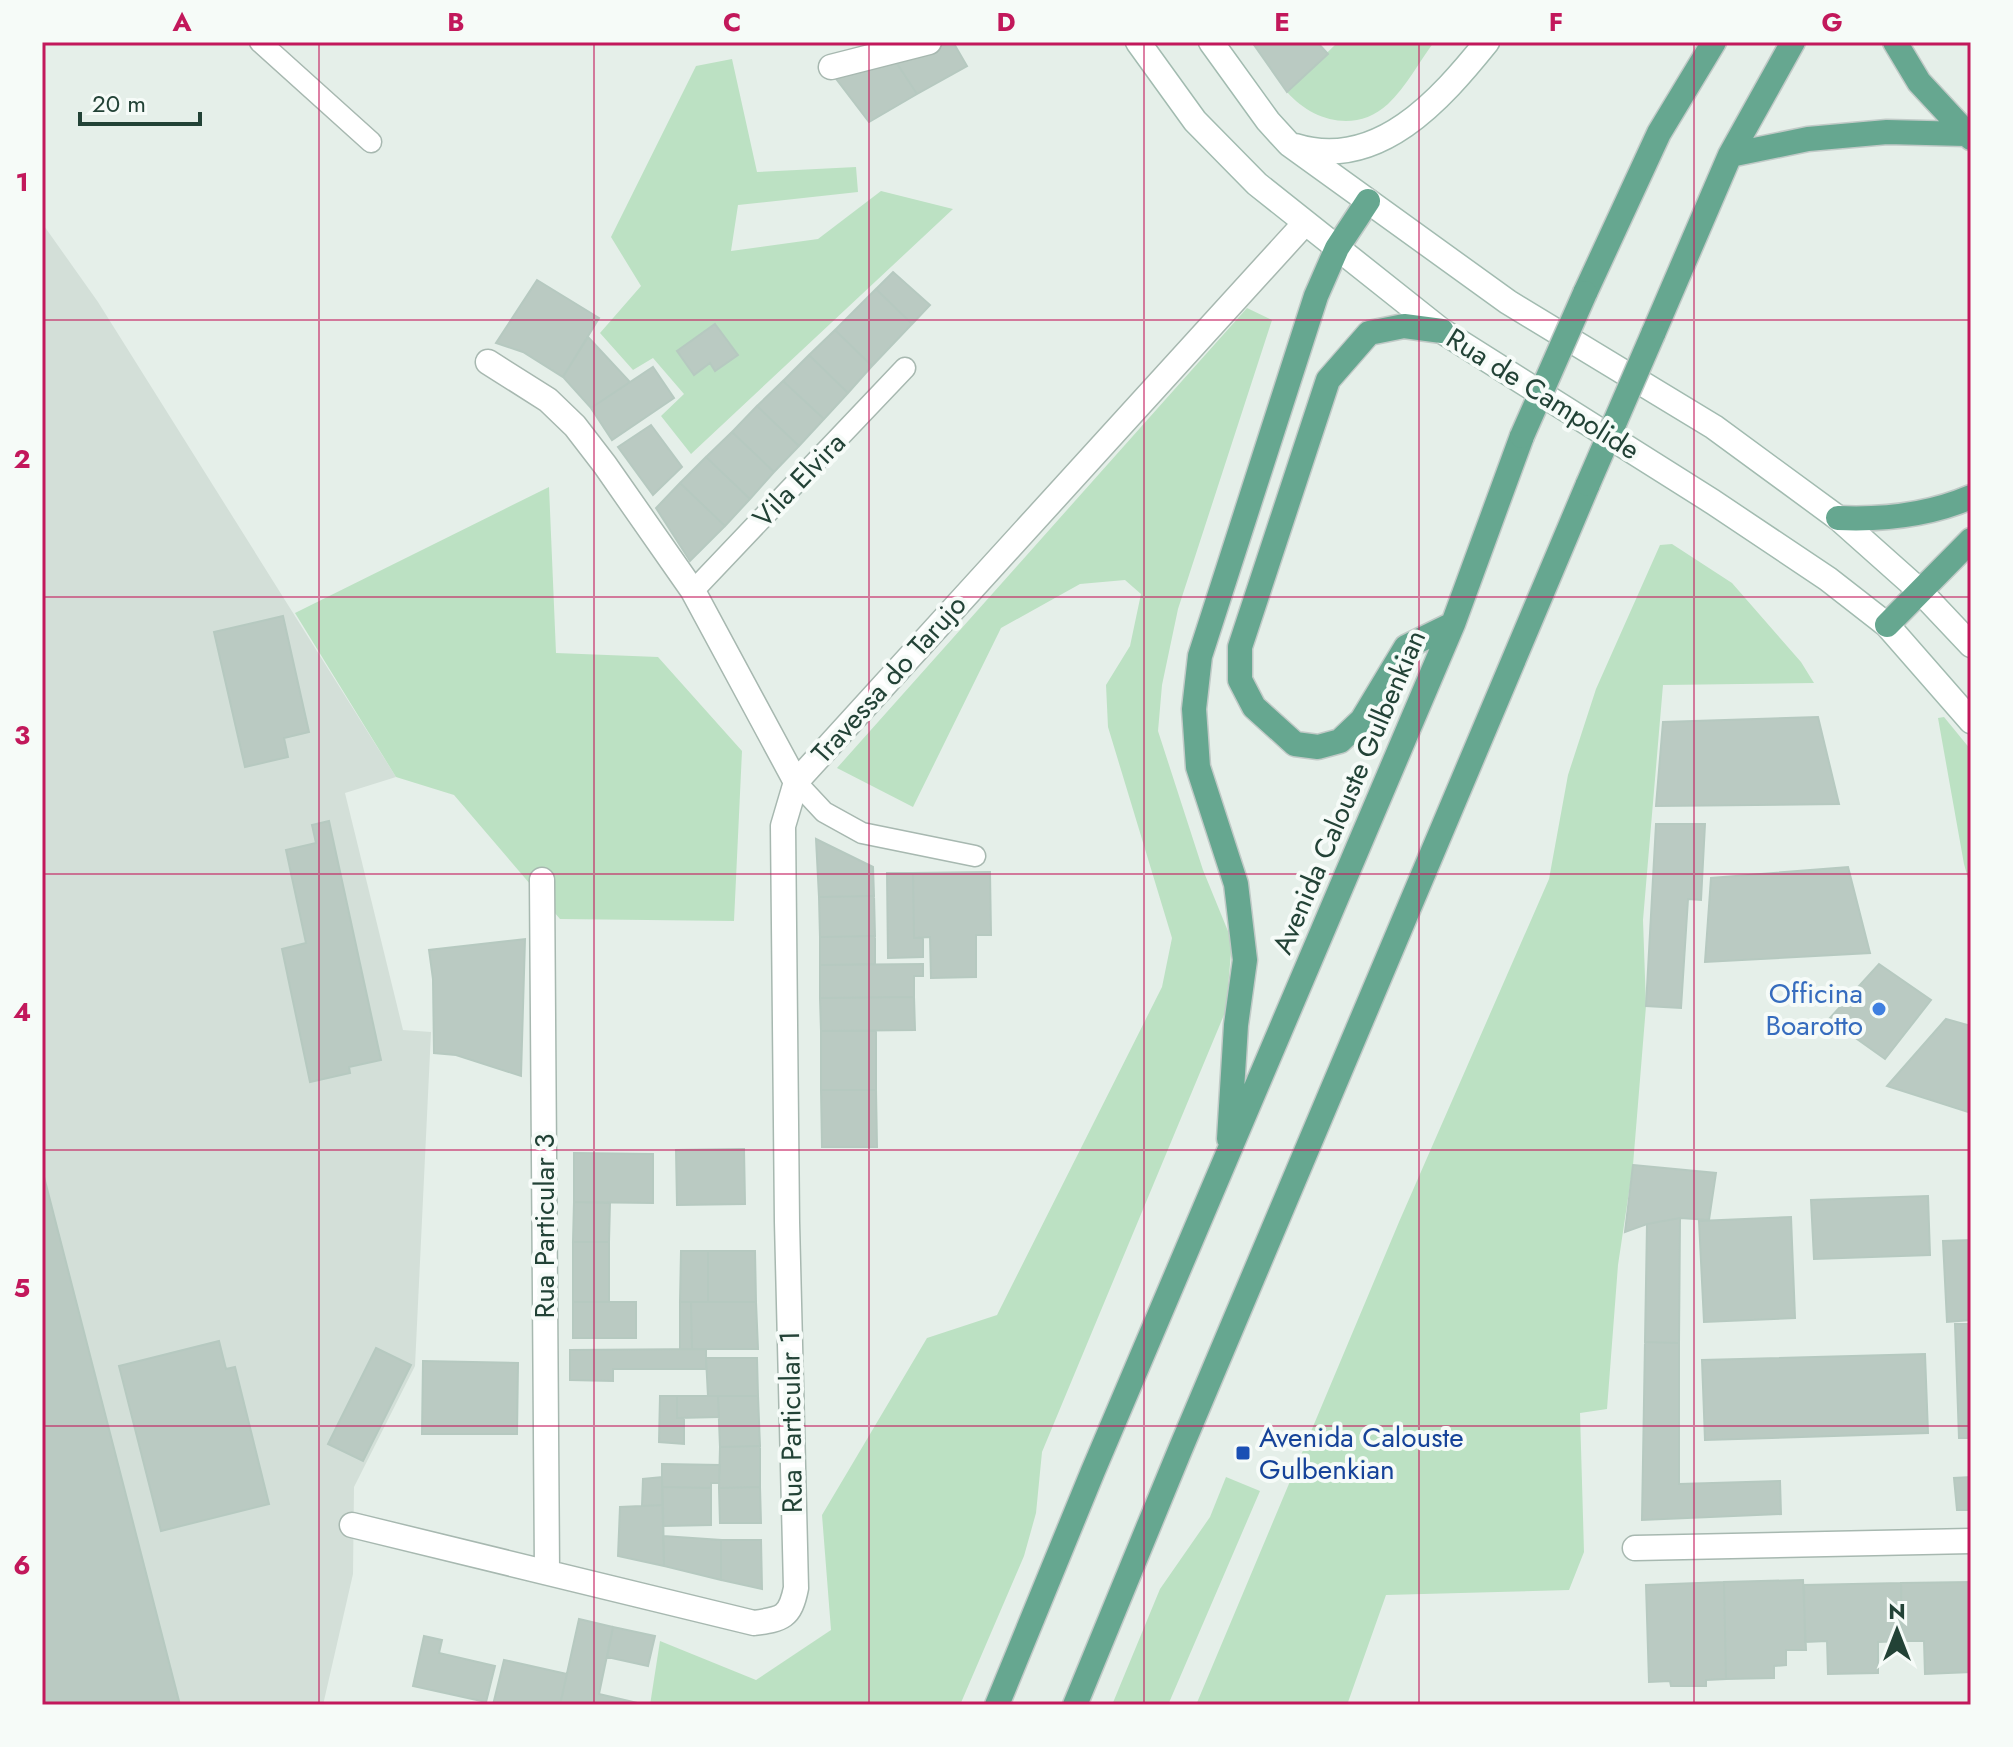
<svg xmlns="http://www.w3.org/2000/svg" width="2013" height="1747" viewBox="0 0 2013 1747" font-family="Jost,sans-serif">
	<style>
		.built { fill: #d3dfd8 }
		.green { fill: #bce1c3 }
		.building { fill: #bacac2; stroke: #b6c9c0; stroke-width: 2 }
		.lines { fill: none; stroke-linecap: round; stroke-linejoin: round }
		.lane-casing { stroke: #a7b8b0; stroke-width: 23 }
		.street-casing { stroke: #a7b8b0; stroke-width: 27 }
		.secondary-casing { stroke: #a2bbb0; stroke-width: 27 }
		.primary-casing { stroke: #c1cac7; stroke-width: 27 }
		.lane { stroke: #fff; stroke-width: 20 }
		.street { stroke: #fff; stroke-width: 24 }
		.secondary { stroke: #fff; stroke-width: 24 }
		.primary { stroke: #66a790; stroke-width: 24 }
		.primary-bridge-casing { stroke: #c1cac7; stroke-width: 27; stroke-linecap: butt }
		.primary-bridge { stroke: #66a790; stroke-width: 24 }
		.grid { fill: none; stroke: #c2185b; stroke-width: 2; stroke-opacity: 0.55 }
		.shop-dot { fill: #3f7fe0; stroke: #f6fbf8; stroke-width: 3 }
		.transit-dot { fill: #1a4fb4; stroke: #f6fbf8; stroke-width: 3 }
		.labels { text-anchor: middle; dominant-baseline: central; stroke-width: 8; stroke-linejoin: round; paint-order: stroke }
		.street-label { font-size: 28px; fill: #224236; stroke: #f6fbf8 }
		.shop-label { font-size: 28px; fill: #366cbe; stroke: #f6fbf8; text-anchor: end }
		.transit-label { font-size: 28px; fill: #164399; stroke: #f6fbf8; text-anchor: start }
		.neatline { fill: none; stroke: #c2185b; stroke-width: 3 }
		.grid-label { font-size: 26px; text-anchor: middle; font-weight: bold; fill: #c2185b }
	</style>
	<rect width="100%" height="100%" fill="#e5efe9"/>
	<path class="built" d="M42,223L98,302L396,777L345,793L403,1030L431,1032L415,1366L354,1487L353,1574L323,1705H42Z"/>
	<path class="green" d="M1338,42H1434C1419,62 1406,87 1388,104C1357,133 1313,122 1287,92Z
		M732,59L757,172L856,167L858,192L738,205L731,251L818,239L881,191L953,209L691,454L661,416L684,394L653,358L633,370L600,333L641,286L611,237L696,66Z
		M1247,308L1272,320L1178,609L1162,685L1158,731L1203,870L1232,941L1226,1010L1042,1452L1036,1513L1024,1556L960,1705H650L660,1641L756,1680L831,1630L822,1515L927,1338L997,1315L1162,987L1172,938L1108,727L1106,685L1130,646L1141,594L1125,580L1080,584L1001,628L913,807L837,768Z
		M549,487L556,653L658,657L742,751L734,921L560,919L454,795L396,777L295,613Z
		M1672,544L1732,583L1801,662L1814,683L1663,685L1643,920L1646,1006L1633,1165L1618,1265L1607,1409L1580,1413L1584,1552L1569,1590L1386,1595L1347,1705H1196L1399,1222L1549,879L1568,775L1596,689L1660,545Z
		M1944,717L1971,750V889L1964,864L1938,718Z
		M1226,1477L1260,1491L1168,1705H1112L1160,1589L1210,1517Z"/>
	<path class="building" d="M953,42L967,66L917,94L894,59Z
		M1252,42H1317L1328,54L1287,92Z
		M894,59L917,94L869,122L834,76Z
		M893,272L930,305L912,324L876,289Z
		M537,280L599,318L563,377L523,352L496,343Z
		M876,289L912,324L872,366L835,330Z
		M715,324L738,355L715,371L710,363L694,375L677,351Z
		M835,330L872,366L848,393L809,355Z
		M588,337L630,382L591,408L563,377Z
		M809,355L848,393L824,419L783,381Z
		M653,367L674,398L612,440L591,408Z
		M783,381L824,419L799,446L757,406Z
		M757,406L799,446L774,472L732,432Z
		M651,425L682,467L653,495L618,447Z
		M732,432L774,472L750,499L706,457Z
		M706,457L750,499L725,526L680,483Z
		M680,483L725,526L690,561L656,508Z
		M283,616L309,732L284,738L288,757L245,767L214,632Z
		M1818,717L1839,804L1656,806L1663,722Z
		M329,821L381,1060L349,1067L350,1073L310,1082L282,949L306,943L286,850L316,843L312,825Z
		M1656,824H1705L1701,900L1688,899L1681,1008L1646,1006Z
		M816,839L873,867L874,896L819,897Z
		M1848,867L1870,953L1705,962L1711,878Z
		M990,872L991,935H976V977L931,978L930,937L914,938L913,873Z
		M887,873H913L914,938H923V957L888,958Z
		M874,896L875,936L820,937L819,897Z
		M875,936V964L820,965V937Z
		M525,939L521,1076L456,1055L434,1053L433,979L429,950Z
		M923,964V976H914V997L820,998V965Z
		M1879,964L1931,1000L1885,1059L1829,1019Z
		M914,997L915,1030L821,1031L820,998Z
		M1946,1019L1971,1026V1113L1887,1086Z
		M821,1031H876V1090H821Z
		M821,1090H876L877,1147H822Z
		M744,1149L745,1204L677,1205L676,1150Z
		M574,1153L653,1154V1203L574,1202Z
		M1633,1165L1716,1173L1709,1220L1680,1218L1647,1224L1625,1232Z
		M42,1169L180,1705H42Z
		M1928,1196L1930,1255L1814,1259L1811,1200Z
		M574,1202L610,1203L609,1242H573Z
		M1791,1217L1795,1318L1704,1322L1699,1221Z
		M1680,1218L1679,1343L1645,1342L1647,1224Z
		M1971,1240V1320L1947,1322L1943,1241Z
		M573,1242H609V1302H573Z
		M681,1251H708V1302H680Z
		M708,1251H755L756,1302H708Z
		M573,1302H636V1338H573Z
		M680,1302H691L692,1349H680Z
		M691,1302H756L758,1349H692Z
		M1955,1324H1971V1438H1959Z
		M219,1341L226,1369L235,1367L269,1504L161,1531L119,1366Z
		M1645,1342L1679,1343V1484L1780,1481L1781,1514L1642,1520Z
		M376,1348L411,1365L363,1461L328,1444Z
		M706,1349V1369H613V1381L570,1380V1350Z
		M1925,1354L1928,1433L1705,1440L1702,1360Z
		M706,1358H757L758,1396H708Z
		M423,1361L518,1363L517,1434H422Z
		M660,1396H677V1418H684V1444L659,1442Z
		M677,1396H718L719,1417L677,1418Z
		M718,1396H758L760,1446L720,1447Z
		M760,1446V1487L719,1488L720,1447Z
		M662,1464L720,1465L719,1483H711V1488L662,1487Z
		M662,1477L663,1505L642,1506L643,1479Z
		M1971,1477V1510H1957L1954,1478Z
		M662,1487L711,1488V1525L663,1526Z
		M760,1487L761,1523H720L719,1488Z
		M663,1505L664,1566L618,1556L620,1507Z
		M663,1536L721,1540V1580L664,1566Z
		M721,1540H761L762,1589L721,1580Z
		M1803,1580L1806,1650H1786V1665L1774,1666V1678L1726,1679L1724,1582Z
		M1724,1582L1726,1679L1706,1680V1686H1671L1670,1681L1649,1682L1646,1585Z
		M1971,1582V1672L1925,1674L1924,1641H1902L1901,1583Z
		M1901,1583L1902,1641L1878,1642V1673L1828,1674L1827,1641L1805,1642L1804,1585Z
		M579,1619L613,1627L599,1694L646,1705H560Z
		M613,1627L655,1636L648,1666L607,1657Z
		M424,1636L442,1640L439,1653L495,1666L486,1702L413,1686Z
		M504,1660L567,1674L560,1705H493Z"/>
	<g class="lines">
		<defs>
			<path id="lane" d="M260,42L371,142
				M693,591L905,368
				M796,782L824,812L862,833L975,856"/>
			<path id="street" d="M831,67L929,42
				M488,362L548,400L575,426L605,465L693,591L796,782
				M542,880L547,1572
				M352,1525L754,1623C782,1619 790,1618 796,1588L787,1222L783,826L796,782L1305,223
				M1635,1548L1971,1541"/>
			<path id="secondary" d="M1138,42L1195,121L1257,184L1442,331L1713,502L1828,579L1887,625L1971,721
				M1211,42L1268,121L1289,144L1508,302L1714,427L1838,518L1920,591L1971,645
				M1295,146C1378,172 1441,99 1487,42"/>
			<path id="primary" d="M1895,42L1919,82L1971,138
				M1730,155L1808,139L1887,132L1966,134
				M1585,293L1659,133L1714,42
				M1442,331L1404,326L1369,333L1328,380L1240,647V680L1254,707L1295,744L1318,747L1340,741L1362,720L1406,647L1453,624
				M1653,334L1730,155L1793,42
				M1838,518C1884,520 1929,515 1971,497
				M1887,625L1971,540
				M1229,1139L1236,1025L1245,960L1236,884L1198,767L1194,709L1200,656L1316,296L1337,248L1368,201
				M997,1705L1093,1471L1453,624L1522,436
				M1075,1705L1180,1450L1588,484"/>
		</defs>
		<use href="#lane" class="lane-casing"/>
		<use href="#street" class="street-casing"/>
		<use href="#secondary" class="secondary-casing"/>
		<use href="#primary" class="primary-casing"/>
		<use href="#lane" class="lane"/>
		<use href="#street" class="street"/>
		<use href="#secondary" class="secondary"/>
		<use href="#primary" class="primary"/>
		<defs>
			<path id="primary-bridge" d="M1522,436L1585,293
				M1588,484L1653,334"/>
		</defs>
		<use href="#primary-bridge" class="primary-bridge-casing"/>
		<use href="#primary-bridge" class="primary-bridge"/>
	</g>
	<path class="grid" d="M319,42V1705M594,42V1705M869,42V1705M1144,42V1705M1419,42V1705M1694,42V1705M42,320H1971M42,597H1971M42,874H1971M42,1150H1971M42,1426H1971"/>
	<circle class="shop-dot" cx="1879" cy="1009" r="8"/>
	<rect class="transit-dot" x="1235" y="1445" width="16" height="16" rx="4"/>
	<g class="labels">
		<g class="street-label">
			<text transform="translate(1543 394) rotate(32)">Rua de Campolide</text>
			<text transform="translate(799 480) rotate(-46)">Vila Elvira</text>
			<text transform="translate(889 679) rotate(-48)">Travessa do Tarujo</text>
			<text transform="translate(1349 792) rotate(-67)">Avenida Calouste Gulbenkian</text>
			<text transform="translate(544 1226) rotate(-90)">Rua Particular 3</text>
			<text transform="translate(791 1422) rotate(-91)">Rua Particular 1</text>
		</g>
		<g class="shop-label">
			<text x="1863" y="993">Officina<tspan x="1863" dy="32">Boarotto</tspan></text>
		</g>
		<g class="transit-label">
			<text x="1259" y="1437">Avenida Calouste<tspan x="1259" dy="32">Gulbenkian</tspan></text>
		</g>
	</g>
	<rect width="2013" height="1747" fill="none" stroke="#f6fbf8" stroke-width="88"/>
	<g transform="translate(1897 1631)" stroke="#f6fbf8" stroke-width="6" paint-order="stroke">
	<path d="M0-6L14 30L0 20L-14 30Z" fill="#224236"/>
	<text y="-12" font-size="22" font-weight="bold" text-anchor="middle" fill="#224236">N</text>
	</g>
	<path d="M80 112v12h120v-12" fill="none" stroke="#224236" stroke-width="4"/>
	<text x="92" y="112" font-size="24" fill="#224236" stroke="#f6fbf8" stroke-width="6" paint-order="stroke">20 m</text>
	<rect x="44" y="44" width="1925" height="1659" class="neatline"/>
	<g class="grid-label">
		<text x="182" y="31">A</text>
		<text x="456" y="31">B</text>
		<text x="732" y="31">C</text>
		<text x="1006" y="31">D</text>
		<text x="1282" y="31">E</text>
		<text x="1556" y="31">F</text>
		<text x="1832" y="31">G</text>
		<text x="22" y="191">1</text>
		<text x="22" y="468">2</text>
		<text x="22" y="744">3</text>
		<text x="22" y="1021">4</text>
		<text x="22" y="1297">5</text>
		<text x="22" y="1574">6</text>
	</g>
</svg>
